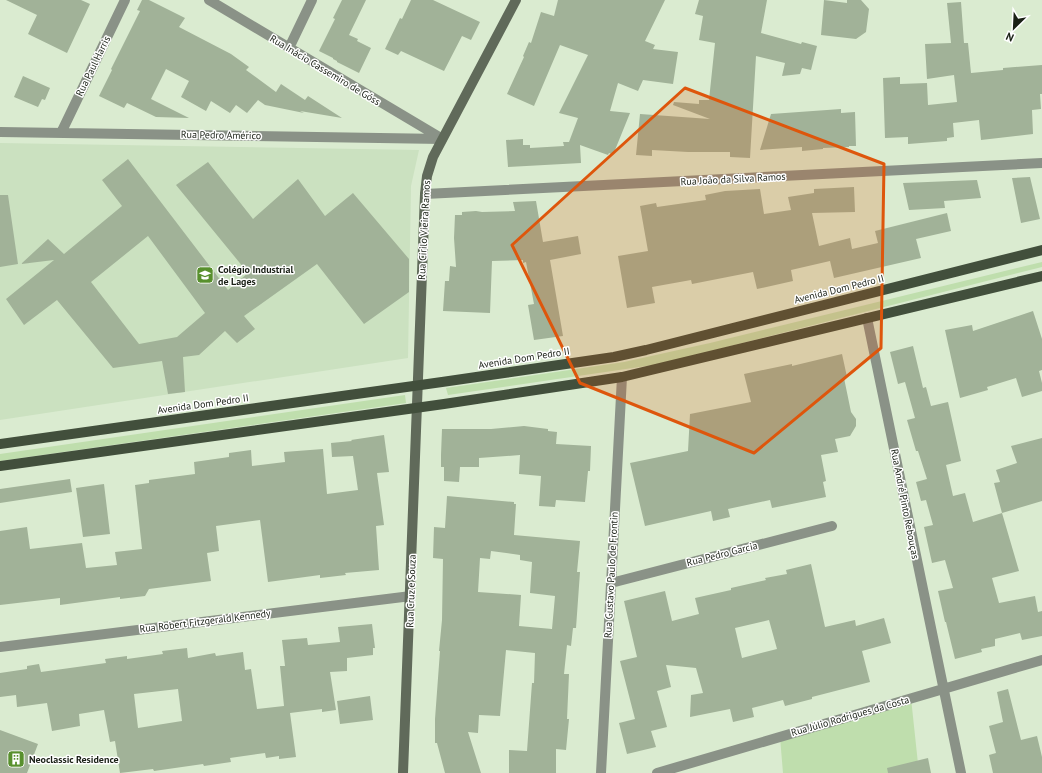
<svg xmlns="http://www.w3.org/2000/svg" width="1042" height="773" viewBox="0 0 1042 773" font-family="'PT Sans',sans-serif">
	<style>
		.built { fill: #cbe1c0 }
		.green { fill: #bfdead }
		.building { fill: #a1b298; fill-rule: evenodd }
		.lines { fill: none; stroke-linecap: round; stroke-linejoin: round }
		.street { stroke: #8a9287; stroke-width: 10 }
		.secondary { stroke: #606a5a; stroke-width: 10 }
		.primary { stroke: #424f3c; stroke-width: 10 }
		.marked { fill: #de560c; fill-opacity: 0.2; stroke: #de560c; stroke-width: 3; stroke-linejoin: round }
		.labels { text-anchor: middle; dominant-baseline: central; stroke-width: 3; stroke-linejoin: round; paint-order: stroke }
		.street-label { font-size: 10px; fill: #1a2016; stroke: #fff }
		.poi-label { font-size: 10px; font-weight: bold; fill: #1a2016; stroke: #fff; text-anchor: start }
	</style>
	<rect width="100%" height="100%" fill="#daebd0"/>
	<path class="built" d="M0,143L419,150L411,186L408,358L0,420Z"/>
	<path class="green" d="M1042,262V267L660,364L448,395L446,388L624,362L710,343Z
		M405,395L406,403L0,461V454Z
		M911,698L919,773H783L780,737Z"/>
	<path class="building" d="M6,0H81L90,4L67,53L28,34L37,15Z
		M142,0H149L185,18L179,27L231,54L249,67L246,70L276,92L281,84L305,100L308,96L342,118L300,111L304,113L265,105L258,100L247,113L236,105L230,113L211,101L206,111L181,97L189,81L166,69L151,99L189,118L156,117L127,103L124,108L99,96L112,70L111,69L140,11L137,10Z
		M342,0H366L349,35L358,39L357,41L371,48L359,73L337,62V61L333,59V58L319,51L335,19L333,18Z
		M411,0H433L480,22L471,40L462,36L444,71L401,51L398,55L385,49L400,18L402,19Z
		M558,0H665L645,41L655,45L653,49L678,52L673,84L643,80L638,91L618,83L610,111L630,113L613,155L609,153L608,155L580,145L581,163L508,167L506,140L523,139V145H530V148L564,146L563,142H569L578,118L559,113L588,55L560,45L534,106L507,94L524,57L523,56L529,42L531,43L541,12L554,16Z
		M699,0H767L761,33L801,44L802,42L817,46L811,70L802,68L800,74L782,76L785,63L756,56L750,158L730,157V152H688L652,150V156L636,155L640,114L710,119L673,105L674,102L699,104V100H709L715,43L699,40L703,16L695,14Z
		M824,0L847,3V0H861L869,9L866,32L856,39L821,35Z
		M961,2L964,43H968L971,73L1003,70V68L1042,65V94H1040L1041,109L1032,110L1033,134L981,140L979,120L953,123L954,137L947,138V141L908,144V137L885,138L883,78L900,77V84L927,83L928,105L957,102L954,75L927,79L925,44L951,43L947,3Z
		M23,76L50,88L45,100L42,99L38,107L14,97Z
		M841,109V113L855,112L856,146H849V147L823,148V149L802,151V147L760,150L771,114Z
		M128,159L228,290L248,273L176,185L208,162L253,219L298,179L325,216L353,193L409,259V292L364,324L317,264L244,316L255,329L237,343L225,331L199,355L183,357L185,392L168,394L162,361L113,368L57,300L24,325L6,299L54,260L21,264L48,239L64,254L122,206L102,180ZM148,236L205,313L177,337L139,344L91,282Z
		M1030,177L1040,219L1021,223L1012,178Z
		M977,180L981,198L944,201L945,208L909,210L903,183Z
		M854,187L855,212L812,213L819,246L850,238L852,249L878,243L875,231L947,213L951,231L916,239L921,258L834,278L830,261L791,270L793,281L757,289L753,272L692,284L691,280L652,287L655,303L627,308L618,256L648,251L640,206L656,203L657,207L706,200L705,195L725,191L760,189L764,214L791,210L788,197L814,193V189Z
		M0,195H8L18,264L0,267Z
		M536,201L543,242L578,236L581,254L550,260L563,336L534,340L528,305L534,304L526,262L523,263V260L492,261L490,313L443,311L445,281H449L450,266L456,267L454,238L455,215H462V212L476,211L482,212L515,211L513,202Z
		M1033,311L1042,339V370L1039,371L1042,383V391L1022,397L1016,378L987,387L988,390L960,398L945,330L972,325L973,331Z
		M913,346L923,388L926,387L931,406L948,402L961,461L946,465L953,496L965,493L973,522L1002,513L1019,571L992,578L999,603L1035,596L1038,612L1042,611V636L1022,640L1020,633L995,639V646L981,649L982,652L955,659L946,622H945L938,591L953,588L945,560L932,563L924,527L933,525L926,500L921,501L916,482L927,479L918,451H916L907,420L915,418L905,382L898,384L890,352Z
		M842,354L847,377L844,378L851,412L856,419V426L850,436L835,439L838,452L821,455L826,481L823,482L826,497L772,508L770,500L728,509L730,517L713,521L711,511L645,526L630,463L688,451L690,414L751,402L744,374L792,364V366Z
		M524,426L548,429V431L557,432L556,444L591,446L590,471H588L585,502L556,500L555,507L539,506L541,476L519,474L520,455L479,458V467H460L459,482L444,481V467H441V455L442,429H491Z
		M384,435L389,472L377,473L384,525L376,526L379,570L345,573L346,575L320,578V575L268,582L260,520L216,526L219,551L207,553L211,581L149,589L145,596L120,599V597L60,605V598L0,605V531L27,527L30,549L82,543L86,568L117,565L115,552L142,549L135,485L149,483V480L195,474L194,462L229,457V453L251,450L252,466L285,462L284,452L323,449L327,494L358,490L353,456L332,457L331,443L352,441L351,440Z
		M1042,438V501L1002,513L994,483L1000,482L996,470L1017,463L1011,446Z
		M70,479L72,492L0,503V489Z
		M104,484L110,534L83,537L76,488Z
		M447,496L514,502V504H516L514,535L580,541L577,572H580L576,628H573L571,646L567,645L564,674H569L567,719H569L566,750L556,749V773H509V750L527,751L532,683H534L535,653L506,650L500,716L479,715L478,733L468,732L481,773H445L437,743H435V719L440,651H439L442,620L443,559L433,558L434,527L445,528ZM491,551L520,555V560L532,562L530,593L555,596L552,629L519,626L521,595L478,592L480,558L490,559Z
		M811,564L825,627L855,620L856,626L884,618L891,643L862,651L870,682L812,697V699L785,706L783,700L752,708L754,717L733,722L730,709L690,717L691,695L703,693L696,668L666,665L671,687L657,691L667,727L651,731L656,747L627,754L619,723L635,719L620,661L637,657L624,601L665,591L672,621L699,614L695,598L731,590V588L766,580L765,578L787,574L786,570ZM769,620L777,649L742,658L735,628Z
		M372,624L375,648H373V655L347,658V671L330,672L336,710L322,712V709L290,713L296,757L279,759V756L266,758L265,753L230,758L231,762L204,766L203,764L154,771L153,769L120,773L115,741L110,742L104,710L79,714L80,726L52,731L47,703L17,707L16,695L0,697V673L27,669V666L39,664L41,672L106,663L105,659L127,656V659L163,654L162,651L187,648L188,658L215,653L216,656L243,652L245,670L251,669L257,709L284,706L280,666H285L282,640L307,638L308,645L340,642L338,627ZM178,689L182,721L138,728L134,694Z
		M1008,689L1021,740L1037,736L1042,757V773H993L989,755L996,753L989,726L1003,722L997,692Z
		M370,696L373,720L340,724L337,701Z
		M0,730L38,744L27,773H0Z
		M928,758L931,773H888L887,768Z"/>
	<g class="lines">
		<path class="street" d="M209,0L441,138
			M289,48L312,0
			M0,132L442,139
			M61,133L125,0
			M425,194L1042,163
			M867,318L961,773
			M611,583L832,526
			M0,647L411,596
			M601,773L622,377
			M657,773L1042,660"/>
		<path class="secondary" d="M403,773L425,194L427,176L433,157L516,0"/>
		<path class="primary" d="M0,444L442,382L614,357L646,350L1042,250
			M0,466L444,404L622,377L1042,276"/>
	</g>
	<path class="marked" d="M685,88L884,164L881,348L754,453L580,383L512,245Z"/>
	<defs>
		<symbol id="school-square" viewBox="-11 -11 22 22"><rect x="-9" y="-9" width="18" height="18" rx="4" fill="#58902d" stroke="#fff"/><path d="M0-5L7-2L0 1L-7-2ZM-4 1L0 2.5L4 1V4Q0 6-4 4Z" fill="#fff"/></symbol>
		<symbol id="building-square" viewBox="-11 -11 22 22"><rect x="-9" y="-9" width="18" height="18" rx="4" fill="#58902d" stroke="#fff"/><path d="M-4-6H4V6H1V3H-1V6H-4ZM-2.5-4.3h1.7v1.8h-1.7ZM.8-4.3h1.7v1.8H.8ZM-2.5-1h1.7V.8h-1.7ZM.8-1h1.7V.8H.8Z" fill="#fff"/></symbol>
	</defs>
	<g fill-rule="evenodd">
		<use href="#school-square" x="195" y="265" width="20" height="20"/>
		<use href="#building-square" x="6" y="749" width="20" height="20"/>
	</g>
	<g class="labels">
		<g class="street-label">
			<text transform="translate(93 66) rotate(-64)">Rua Paul Harris</text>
			<text transform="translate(325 70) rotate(31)">Rua Inácio Cassemiro de Góss</text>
			<text transform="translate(221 135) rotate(1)">Rua Pedro Américo</text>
			<text transform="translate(733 179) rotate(-3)">Rua João da Silva Ramos</text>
			<text transform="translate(424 230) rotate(-87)">Rua Cirilo Vieira Ramos</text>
			<text transform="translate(839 289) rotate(-14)">Avenida Dom Pedro II</text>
			<text transform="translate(524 358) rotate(-9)">Avenida Dom Pedro II</text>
			<text transform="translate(203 404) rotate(-8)">Avenida Dom Pedro II</text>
			<text transform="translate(905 504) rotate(79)">Rua André Pinto Rebouças</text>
			<text transform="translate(722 554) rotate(-14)">Rua Pedro Garcia</text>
			<text transform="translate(611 575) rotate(-87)">Rua Gustavo Paulo de Frontin</text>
			<text transform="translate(411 591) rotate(-88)">Rua Cruz e Souza</text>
			<text transform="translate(205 621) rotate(-7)">Rua Robert Fitzgerald Kennedy</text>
			<text transform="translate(850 716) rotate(-16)">Rua Júlio Rodrigues da Costa</text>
		</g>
		<g class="poi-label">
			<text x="218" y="269">Colégio Industrial<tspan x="218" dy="12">de Lages</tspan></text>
			<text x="29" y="759">Neoclassic Residence</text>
		</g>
	</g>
	<g transform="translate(1014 28) rotate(204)" stroke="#ffffff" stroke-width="3" paint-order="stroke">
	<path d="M0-3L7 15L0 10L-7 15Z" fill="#1a2016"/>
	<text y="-6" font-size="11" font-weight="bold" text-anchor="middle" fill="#1a2016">N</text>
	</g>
</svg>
